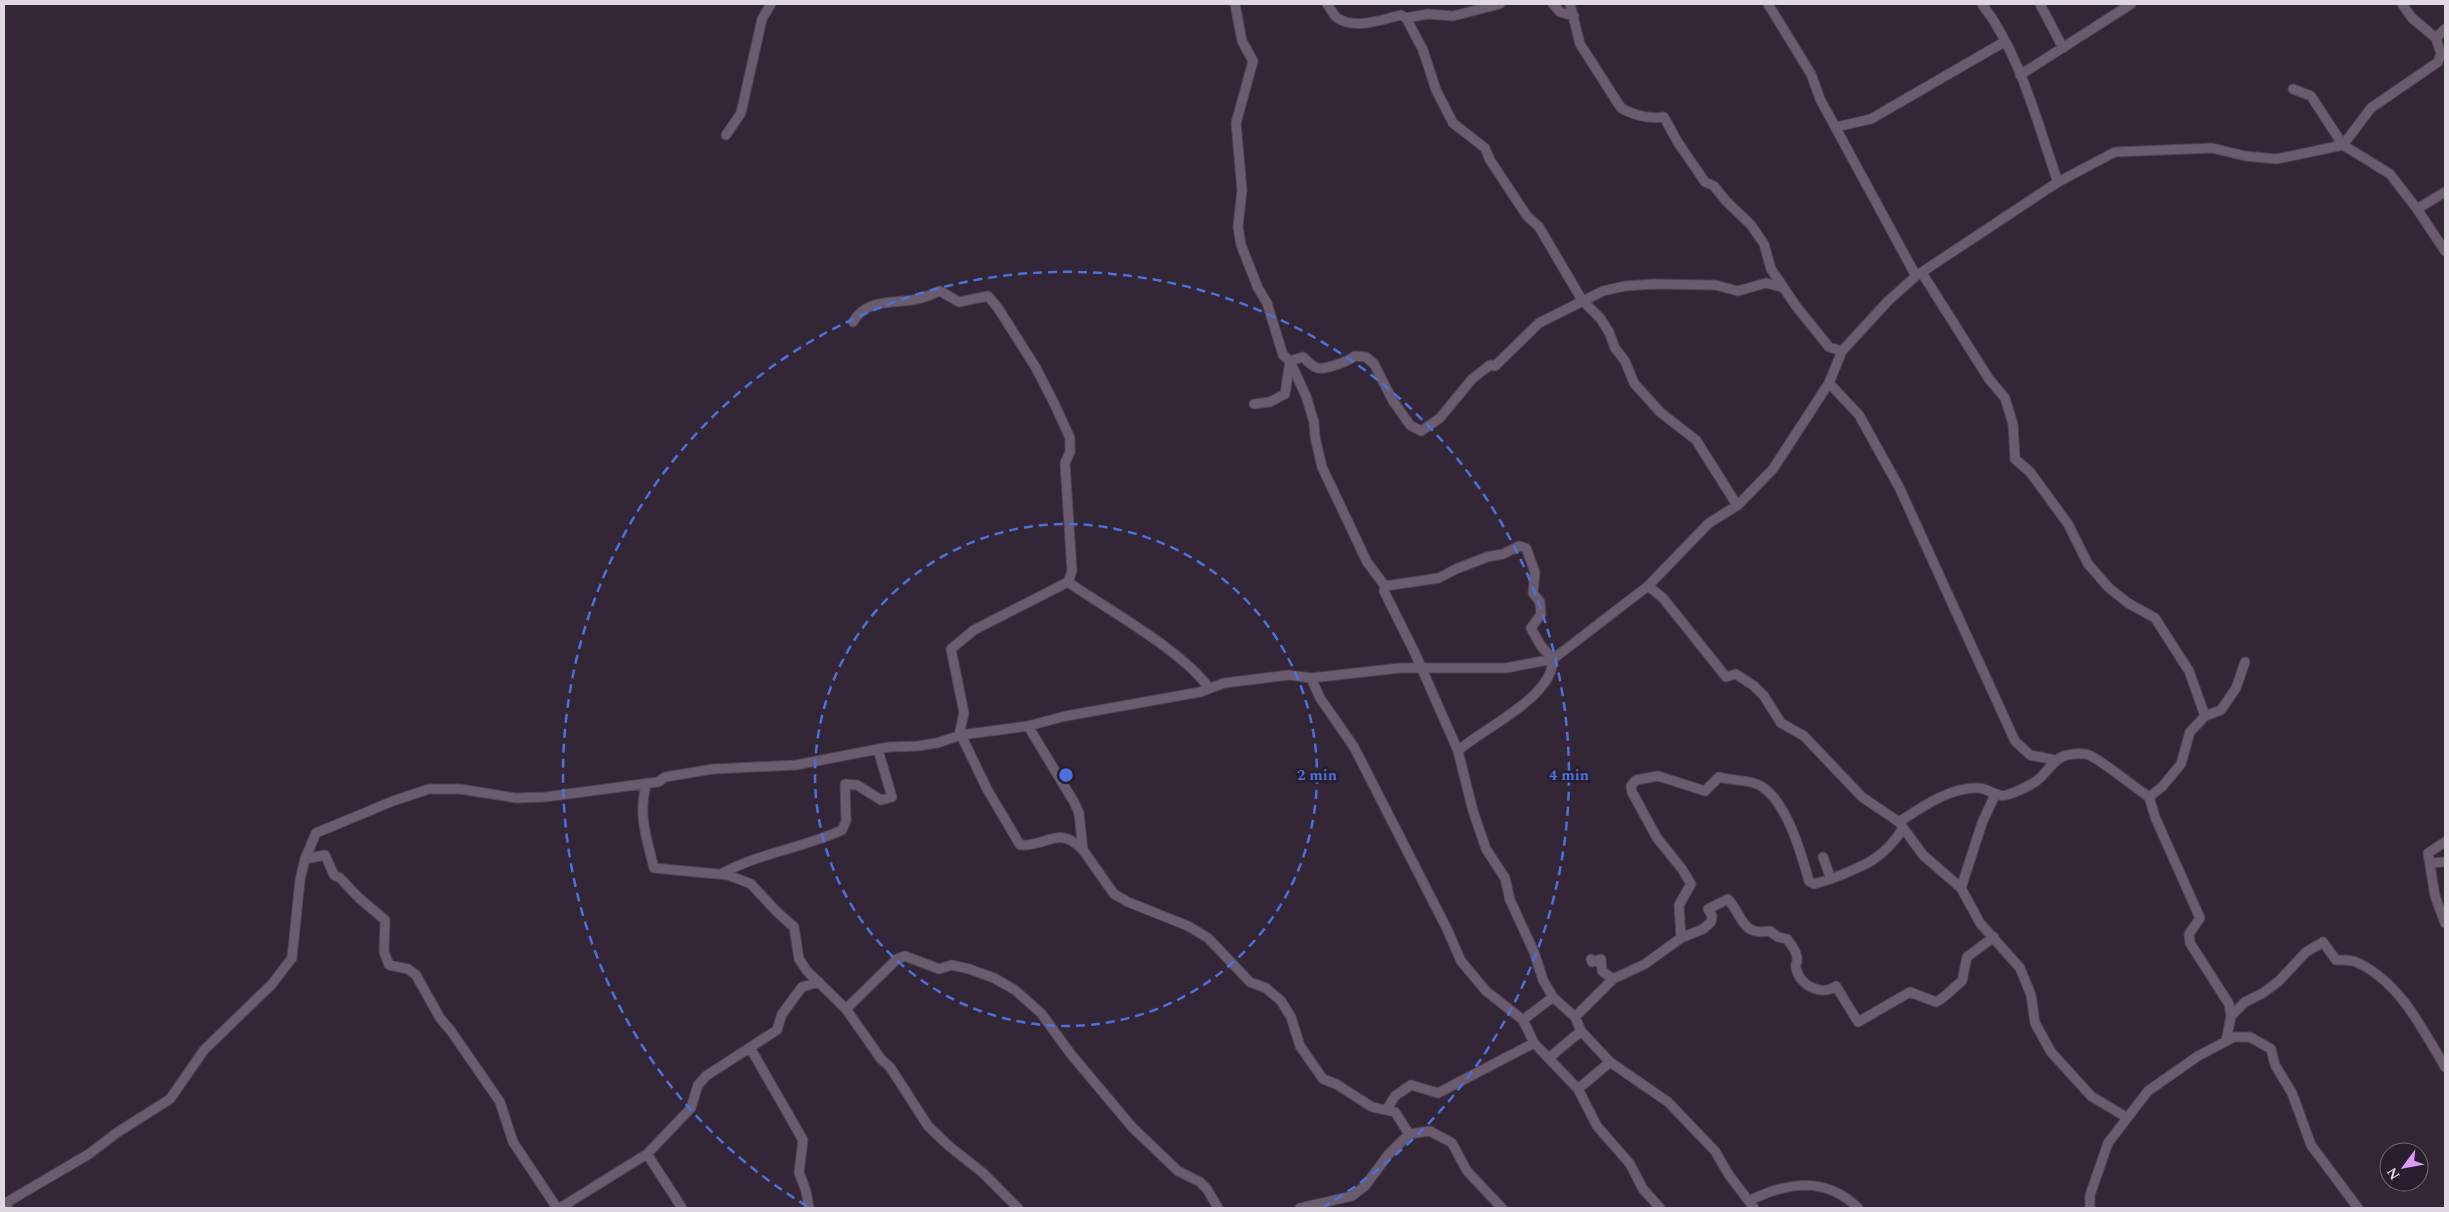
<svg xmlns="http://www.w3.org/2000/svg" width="2449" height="1212" viewBox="0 0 2449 1212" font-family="Spectral,serif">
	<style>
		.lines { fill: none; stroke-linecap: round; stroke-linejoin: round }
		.minor-casing { stroke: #4e4451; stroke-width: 11 }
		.minor { stroke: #6a5c6e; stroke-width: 9 }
		.ring { fill: none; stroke: #4e70da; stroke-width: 2.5; stroke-dasharray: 9 6 }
		.centre { fill: #4e70da; stroke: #291e2d; stroke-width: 2.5 }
		.ring-label { font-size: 15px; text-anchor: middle; font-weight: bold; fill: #4e70da; stroke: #291e2d; stroke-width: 5; stroke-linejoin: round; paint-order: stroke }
	</style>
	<rect width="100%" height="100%" fill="#332737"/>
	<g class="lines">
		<defs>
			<path id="minor" d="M1235,4L1242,41L1253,61L1236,123L1242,190L1238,227L1241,245L1258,288L1267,303L1283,355L1290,361L1306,396L1314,422L1315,437L1322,467L1367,562L1385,586
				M1327,4C1330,8 1333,14 1336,17C1354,31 1383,19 1401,15L1406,18L1428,14L1453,16L1500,4
				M1553,4L1560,12L1574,16
				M1570,4L1580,44L1621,108C1635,116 1649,119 1664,117L1677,141L1705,182L1714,186L1726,201L1751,225L1764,244L1771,269L1796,306L1829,347L1842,351
				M1768,4L1811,74L1820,99L1916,276
				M2040,4L2063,48
				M2402,4L2412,18L2436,38L2445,29
				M1406,18L1423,50L1436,90L1453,123L1485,148L1490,160L1527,216L1539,227L1582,300L1600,318L1609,332L1615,348L1625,361L1634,383L1660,412L1696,440L1737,505
				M2020,75L2131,4
				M2293,89L2311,96L2343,145L2390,174L2417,209L2445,251
				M1836,127L1871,119L2004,42
				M726,135L741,113L762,19L771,4
				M2058,182L2115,152L2212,148L2245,156L2277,159L2343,145L2371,108L2438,62L2441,54L2436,38
				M2417,209L2445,192
				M1922,273L1989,379L2005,398L2013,424L2015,459L2030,472L2068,524L2088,564L2109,588L2128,603L2155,618L2189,671L2205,716
				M853,322C868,295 901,306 925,297C930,295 935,293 940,291L959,302L988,296L998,308L1036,368L1054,403L1070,438V452L1065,463L1072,571L1068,582
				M1829,383L1859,415L1899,487L2015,741L2030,755L2055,760
				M1254,404L1270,402L1285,394L1290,361L1303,357C1317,371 1318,370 1336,365C1344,362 1348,361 1355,356L1366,357L1374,364L1393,401L1410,425L1421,431L1440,418L1472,379L1490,365L1495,366L1539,323L1603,291L1625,286L1654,284L1715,285L1738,291L1766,283L1781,287
				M1648,586L1663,598L1726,677L1736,674L1754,686L1764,696L1781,723L1804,736L1862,797L1899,822L1923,855L1961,888L1980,923L2020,968L2031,995L2035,1023L2051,1052L2091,1096L2126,1117
				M1311,678L1320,698L1354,747L1447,929L1461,961L1486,991L1523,1020L1553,997L1575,1017L1581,1031L1610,1062L1668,1102L1715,1151L1729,1175L1754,1208
				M1028,726L1074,802L1079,813L1083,850L1114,894L1128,902L1188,926L1208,938L1250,982L1266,988L1281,1001L1291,1017L1300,1046L1323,1079L1336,1084L1372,1107L1395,1112L1409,1134
				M959,735L964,713L951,649L974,630L1068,582C1108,610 1182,650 1209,688
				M961,735L987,789L1020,845C1047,847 1059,824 1083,850
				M1458,751C1484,727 1553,698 1553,659L1541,646L1531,628L1541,614L1540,602L1533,593L1535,572L1526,548L1519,546L1503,554L1487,557L1456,569L1439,578L1385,586L1384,591L1414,651L1458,751L1473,811L1486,849L1505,878L1510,900L1534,952L1543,980L1553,997
				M647,783C637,812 647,840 654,868L728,875L751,884L778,913L794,927L799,959L807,971L846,1009
				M2149,797L2155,817L2200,918L2189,934L2190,943L2229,1004L2231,1016
				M1899,822C1922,807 1950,787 1978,788C1989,788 1996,798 2007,795C2017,792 2034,784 2041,777C2057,760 2059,752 2086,754C2095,755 2138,790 2149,797L2162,787L2181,764L2190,732L2205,716L2221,710L2236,688L2245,662
				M2445,842L2428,853L2435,896L2445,923
				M305,859L325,855L334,875L340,878L359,898L385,920L384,952L389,965L408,969L416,975L440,1018L451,1031L500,1102L513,1142L557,1208
				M2430,863L2445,862
				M721,874C759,853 803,848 842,830L846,821L845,784L857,785L881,800L892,797L878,750
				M1831,879C1864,866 1884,859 1903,828
				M1961,888L1982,823L1995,795
				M1681,938L1679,905L1691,884L1682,869L1657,838L1632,792L1631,786L1636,780L1658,776L1705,791L1719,777C1732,781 1749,779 1761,786C1787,802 1801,853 1809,881L1814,884L1831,879L1823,857
				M1591,959L1592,962L1601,959L1602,971L1613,979
				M1575,1017L1613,979L1645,964L1681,938L1703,929L1711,922L1712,916L1708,909L1728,899C1743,916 1741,936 1770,931L1778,937L1787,939C1791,944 1798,954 1797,960C1797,965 1795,963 1796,968C1799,985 1822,997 1836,986L1858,1022L1910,992L1936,1002C1948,996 1952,988 1962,981L1967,957L1994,937
				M2226,1041L2231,1016L2245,1002L2263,993L2279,981L2306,952L2323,942L2336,960C2342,960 2350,959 2356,962C2399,981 2422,1028 2445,1067
				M1534,1043L1578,1089
				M747,1049L752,1051L803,1140L799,1173L806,1191L809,1208
				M1550,1057L1581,1031
				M1610,1062L1578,1089L1597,1126L1630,1164L1643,1189L1660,1208
				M1387,1109L1395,1096L1411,1085L1438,1093L1534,1043L1523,1020
				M647,1154L691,1108L698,1085L706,1076L777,1030L782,1014L802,987L819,982
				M1749,1201C1787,1182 1826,1176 1858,1208
				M8,1208L4,1204L89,1154L118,1132L170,1099L204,1050L272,984L292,958L300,880L305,859L316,833L393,801L429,789H460L516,798L545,797L658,782L665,777L713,769L796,765L889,747L918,746L937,743L961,735L1028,726L1066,716L1200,692L1224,683L1289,675L1311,678L1400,668H1506L1553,659L1648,586L1709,523L1738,505L1773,469L1829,383L1842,351L1888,301L1916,276L2058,182C2037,123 2021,55 1982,4
				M560,1208L647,1154L682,1208
				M1018,1208L982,1172L950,1147L928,1126L890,1067L881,1059L846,1009L897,959L905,956L939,969L952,965L969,969L994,978L1015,990L1041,1013L1070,1053L1132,1127L1178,1171L1200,1182L1207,1189L1218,1208
				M1300,1208L1352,1196L1365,1186L1388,1155L1409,1134L1430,1131L1452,1143L1467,1171L1502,1208
				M2090,1208V1195L2108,1143L2148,1091L2198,1056L2234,1037H2250L2271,1049L2275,1065L2292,1093L2311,1145L2358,1208"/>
		</defs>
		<use href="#minor" class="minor-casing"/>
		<use href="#minor" class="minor"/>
	</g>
	<g class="ring">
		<circle cx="1066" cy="775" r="251"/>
		<path d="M807 1206A503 503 0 1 1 1325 1206"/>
	</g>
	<circle cx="1066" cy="775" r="8" class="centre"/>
	<g class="ring-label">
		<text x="1317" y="780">2 min</text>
		<text x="1569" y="780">4 min</text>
	</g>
	<rect width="2449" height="1212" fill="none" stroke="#dfd7e1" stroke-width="10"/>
	<g transform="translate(2404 1167) rotate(238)"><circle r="24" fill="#291e2d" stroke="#726875"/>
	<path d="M0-4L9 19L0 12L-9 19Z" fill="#dd99f3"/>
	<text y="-8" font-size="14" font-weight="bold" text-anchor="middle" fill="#dfd7e1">N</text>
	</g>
</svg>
